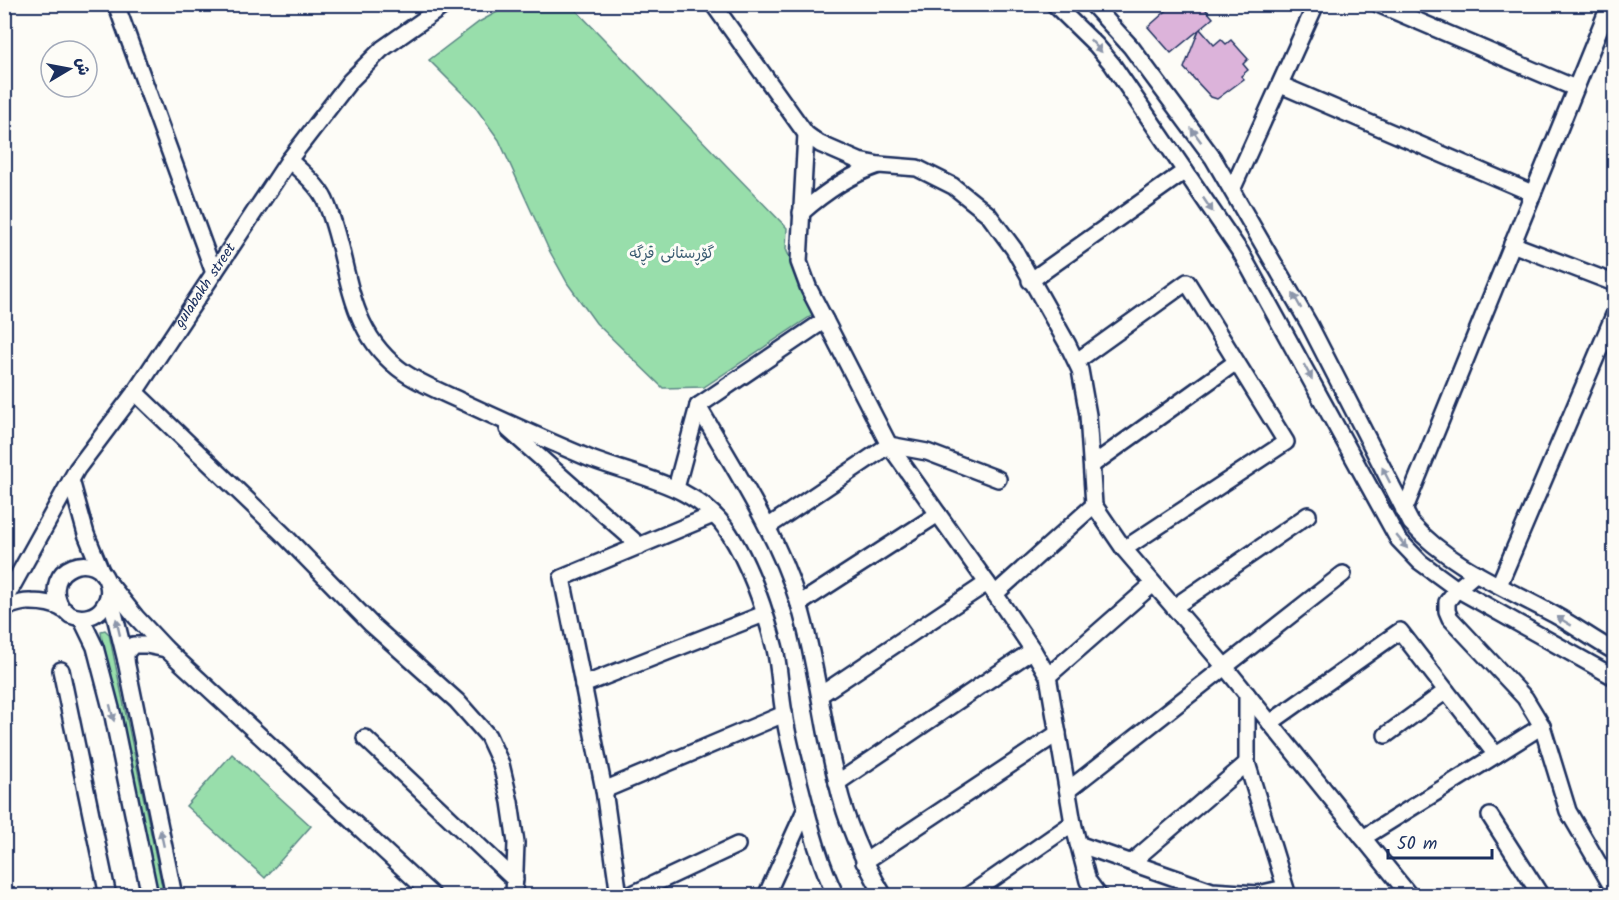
<svg xmlns="http://www.w3.org/2000/svg" width="1619" height="900" viewBox="0 0 1619 900" font-family="Kalam,'Playpen Sans Arabic',sans-serif">
	<style>
		.green { fill: #98deab; stroke: #5a8684; stroke-width: 1.5 }
		.building { fill: #dcb3da; stroke: #1b2f5e; stroke-width: 1.5 }
		.lines { fill: none; stroke-linecap: round; stroke-linejoin: round }
		.minor-casing { stroke: #1b2f5e; stroke-width: 20 }
		.minor { stroke: #fdfcf7; stroke-width: 15 }
		.oneway { fill: #8c96aa }
		.labels { text-anchor: middle; dominant-baseline: central; stroke-width: 6; stroke-linejoin: round; paint-order: stroke }
		.park-label { font-size: 15px; fill: #3a5b71; stroke: #fdfcf7 }
		.street-label { font-size: 15px; fill: #1b2f5e; stroke: #fdfcf7 }
	</style>
	<rect width="100%" height="100%" fill="#fdfcf7"/>
	<filter id="ink" filterUnits="userSpaceOnUse"><feTurbulence type="fractalNoise" baseFrequency=".0167" numOctaves="2"/><feDisplacementMap in="SourceGraphic" scale="12" xChannelSelector="R" yChannelSelector="G"/><feConvolveMatrix kernelMatrix="1 2 1 2 8 2 1 2 1" color-interpolation-filters="sRGB"/></filter>
	<g filter="url(#ink)">
		<path class="green" d="M510,5H571L787,228L786,249L814,314L704,387L663,388L596,323L568,284L549,250L499,140L473,104L429,60L479,22Z
			M105,630L109,634L164,895H157L103,653L101,631Z
			M232,754L311,826L265,878L186,806Z"/>
		<path class="building" d="M1174,4H1201L1213,18L1200,29L1214,45L1221,39L1226,44L1231,40L1248,59L1243,64L1248,70L1241,76L1244,79L1217,99L1211,97L1184,68L1199,30L1171,53L1148,27Z"/>
		<g class="lines">
			<defs>
				<g id="minor">
					<path d="M116,4L214,273"/>
					<path d="M713,4L806,134L799,262L809,289L825,320L889,445L995,594L1033,650L1048,676L1073,823L1088,881L1099,896"/>
					<path d="M1054,4L1096,45L1112,64L1241,253L1398,539L1420,562L1457,589L1614,677"/>
					<path d="M1092,4L1131,47L1213,158L1309,324L1411,523C1449,566 1506,588 1555,615C1575,626 1594,640 1614,651"/>
					<path d="M1378,4L1575,88"/>
					<path d="M1281,85L1532,193"/>
					<path d="M806,134L820,144L859,161L879,165L917,168L953,186L988,214L1014,249L1068,345L1080,370L1088,415L1094,505L1124,549L1225,667L1410,896"/>
					<path d="M289,160C302,172 317,184 325,200C352,261 342,330 405,373C423,385 444,393 463,402C506,422 548,441 591,459C641,478 698,485 729,533C751,567 765,610 775,649C780,670 780,692 784,713C787,736 794,759 799,782C809,820 818,860 836,896"/>
					<path d="M1232,190L1316,4"/>
					<path d="M801,213C825,192 849,175 879,165"/>
					<path d="M1512,244L1614,283"/>
					<path d="M1030,281L1185,171"/>
					<path d="M1077,361L1187,282L1286,442L1124,549"/>
					<path d="M135,392L284,535L371,624L457,701L488,736L501,764L510,802L516,843L514,896"/>
					<path d="M698,406C735,470 777,533 799,604C817,663 822,724 837,782C846,822 863,861 884,896"/>
					<path d="M508,429L640,546"/>
					<path d="M1092,465L1236,362"/>
					<path d="M71,480L86,534L102,573"/>
					<path d="M676,488L698,406L825,320"/>
					<path d="M1404,511L1610,4"/>
					<path d="M769,526L889,445L927,452L998,479"/>
					<path d="M1476,573L1457,589L1447,602V611L1450,618L1525,698L1542,726L1568,811L1614,890"/>
					<path d="M108,582L136,617L166,649L433,896"/>
					<path d="M1499,585L1614,315"/>
					<path d="M109,592L126,661L174,896"/>
					<path d="M995,594L1094,505"/>
					<path id="s1" d="M4,601L77,469L135,392L289,160L350,81L382,49L446,4"/>
					<path d="M799,604L938,514"/>
					<path d="M1174,607L1308,515"/>
					<path d="M4,608C13,605 22,601 31,602C41,602 54,604 63,609C66,611 68,613 70,615C82,620 96,617 103,607C108,600 110,593 108,585C100,547 37,566 62,609"/>
					<path d="M81,618L95,647L113,716L150,896"/>
					<path d="M126,661V653L133,645H146L166,649"/>
					<path d="M61,670L108,896"/>
					<path d="M1048,676L1153,584"/>
					<path d="M583,685L764,614"/>
					<path d="M1247,694V763L1288,896"/>
					<path d="M820,695L987,583"/>
					<path d="M1270,723L1400,631L1496,755L1542,726"/>
					<path d="M1386,735L1446,691"/>
					<path d="M365,738L515,880"/>
					<path d="M837,783L1033,650"/>
					<path d="M604,790L784,714"/>
					<path d="M1068,790L1343,574"/>
					<path d="M1490,816L1541,896"/>
					<path d="M1363,838L1496,755"/>
					<path d="M1078,844L1212,891L1258,894L1285,888"/>
					<path d="M1133,861L1247,763"/>
					<path d="M864,862L1058,733"/>
					<path d="M619,896L604,790L562,578L713,515"/>
					<path d="M628,896L737,845"/>
					<path d="M766,896L806,808"/>
					<path d="M968,896L1073,823"/>
				</g>
			</defs>
			<use href="#minor" class="minor-casing"/>
			<use href="#minor" class="minor"/>
		</g>
		<defs><path id="oneway-solid" d="M-6-.8H1V-3.2L6.5 0L1 3.2V.8H-6Z" transform="scale(1.5)"/></defs>
		<g class="oneway">
			<use href="#oneway-solid" transform="translate(1096 46) rotate(47)"/>
			<use href="#oneway-solid" transform="translate(1196 135) rotate(-126)"/>
			<use href="#oneway-solid" transform="translate(1208 205) rotate(56)"/>
			<use href="#oneway-solid" transform="translate(1297 301) rotate(-119)"/>
			<use href="#oneway-solid" transform="translate(1308 372) rotate(61)"/>
			<use href="#oneway-solid" transform="translate(1386 475) rotate(-117)"/>
			<use href="#oneway-solid" transform="translate(1402 542) rotate(50)"/>
			<use href="#oneway-solid" transform="translate(1564 621) rotate(-149)"/>
			<use href="#oneway-solid" transform="translate(118 627) rotate(-103)"/>
			<use href="#oneway-solid" transform="translate(112 713) rotate(76)"/>
			<use href="#oneway-solid" transform="translate(162 838) rotate(-102)"/>
		</g>
	</g>
	<g class="labels">
		<g class="park-label">
			<text x="672" y="254">گۆڕستانی قڕگە</text>
		</g>
		<g class="street-label">
			<text stroke="none"><textPath href="#s1" startOffset="375">gulabakh street</textPath></text>
		</g>
	</g>
	<rect width="1619" height="900" fill="none" stroke="#fdfcf7" stroke-width="24"/>
	<rect x="12" y="12" width="1595" height="876" fill="none" stroke="#1b2f5e" stroke-width="2" filter="url(#ink)"/>
	<g transform="translate(69 69) rotate(80)"><circle r="28" fill="#fdfcf7" stroke="#a3aaba" stroke-width="1.5"/>
	<path d="M0-4.5L10 22L0 15L-10 22Z" fill="#1b2f5e"/>
	<text y="-9" font-size="16" font-weight="bold" text-anchor="middle" fill="#1b2f5e">ش</text>
	</g>
	<path d="M1388 849v9h104v-9" fill="none" stroke="#1b2f5e" stroke-width="3"/>
	<text x="1397" y="849" font-size="18" fill="#1b2f5e" stroke="#fdfcf7" stroke-width="4.5" paint-order="stroke">50 m</text>
</svg>
